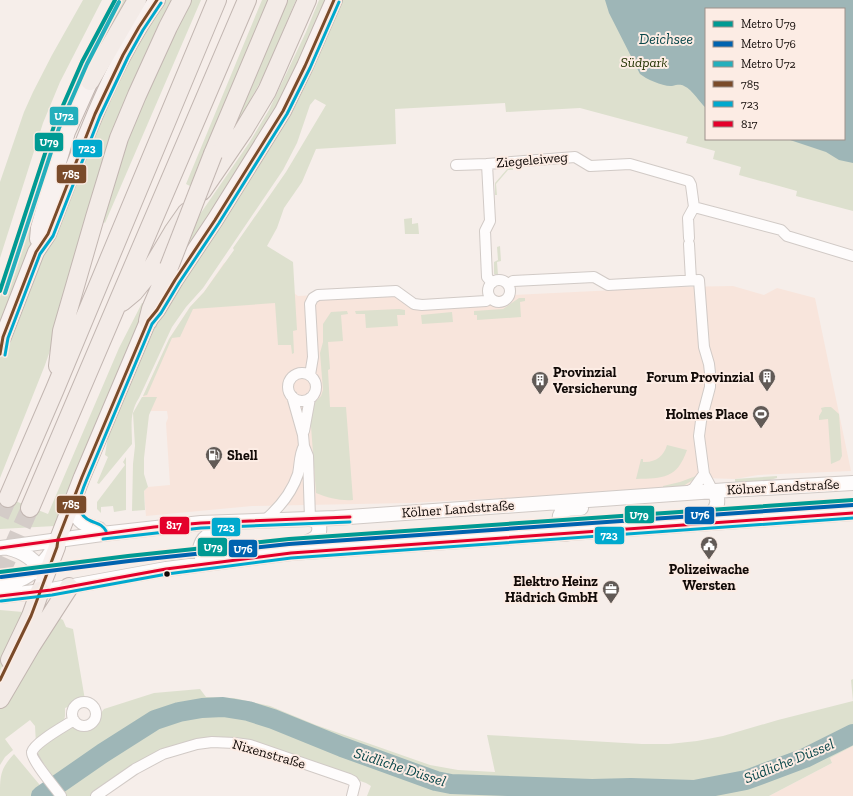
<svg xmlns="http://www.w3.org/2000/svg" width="853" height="796" viewBox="0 0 853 796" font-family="'Zilla Slab',serif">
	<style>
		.built { fill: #f8e5dc }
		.green { fill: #dde0ce; fill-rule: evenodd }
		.water { fill: #9eb6b7 }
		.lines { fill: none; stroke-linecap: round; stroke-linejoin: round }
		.river { stroke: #9eb6b7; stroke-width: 20 }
		.motorway-tunnel { stroke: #d4ccc8; stroke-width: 18; stroke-dasharray: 18 9; stroke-linecap: butt }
		.minor-casing { stroke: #d1cac6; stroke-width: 12 }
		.secondary-casing { stroke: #d1cac6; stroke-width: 16 }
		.primary-casing { stroke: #c2b6b1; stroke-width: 18 }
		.motorway-casing { stroke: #c2b6b1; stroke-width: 20 }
		.minor { stroke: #fefcfc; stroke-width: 10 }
		.secondary { stroke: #fefcfc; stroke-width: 14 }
		.primary { stroke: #f8f1ef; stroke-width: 16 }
		.motorway { stroke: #f3ebe7; stroke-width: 18 }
		.tram { stroke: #d6d3d1; stroke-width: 1 }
		.motorway-bridge-casing { stroke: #c2b6b1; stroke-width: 20; stroke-linecap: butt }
		.motorway-bridge { stroke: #f3ebe7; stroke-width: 18 }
		.bus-1-casing { stroke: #fcece4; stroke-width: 6 }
		.bus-2-casing { stroke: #fcece4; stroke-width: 6 }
		.bus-3-casing { stroke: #fcece4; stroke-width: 6 }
		.bus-1 { stroke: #7a4b2a; stroke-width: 3 }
		.bus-2 { stroke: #00a9ce; stroke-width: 3 }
		.bus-3 { stroke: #e4002b; stroke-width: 3 }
		.metro-1-casing { stroke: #fcece4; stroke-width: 7 }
		.metro-2-casing { stroke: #fcece4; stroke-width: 7 }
		.metro-3-casing { stroke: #fcece4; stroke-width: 7 }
		.metro-1 { stroke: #009a93; stroke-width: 4 }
		.metro-2 { stroke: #0063af; stroke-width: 4 }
		.metro-3 { stroke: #24afbc; stroke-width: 4 }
		.bus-dot { fill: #110a07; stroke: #fcece4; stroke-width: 1.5 }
		.labels { text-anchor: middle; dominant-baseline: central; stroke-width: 4; stroke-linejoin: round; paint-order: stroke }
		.park-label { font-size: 14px; font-style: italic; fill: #243302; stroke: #fcece4 }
		.street-label { font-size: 14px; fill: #110a07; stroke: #fcece4 }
		.poi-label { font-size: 14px; font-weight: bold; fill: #110a07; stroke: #fcece4; text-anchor: end }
		.water-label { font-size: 15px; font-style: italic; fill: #074549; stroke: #fcece4 }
		.line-badge { stroke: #fcece4; stroke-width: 1.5 }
		.badge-label { font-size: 11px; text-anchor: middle; font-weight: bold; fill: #fff }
	</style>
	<rect width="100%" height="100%" fill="#f6eeea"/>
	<path class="built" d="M242,258L298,296L395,291L406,300L678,287L733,286L764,295L777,288L815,298L851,471L758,475L735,479L703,478L680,489L409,503L252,506L146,516L144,491L148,487L170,485L166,423L168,418L167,411H143V396L169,339L190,307L204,292L224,263Z
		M853,746V796H769L832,763L830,758Z"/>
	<path class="green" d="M83,0H102L60,82L43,123L0,258V182L24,112L33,92L52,55Z
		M118,0H132L116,25L35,231L20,282L0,332V297L20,242L56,127L65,103L94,43Z
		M162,0H172L45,365L0,478V358L105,101Z
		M190,0H201L105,223L101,220L124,146Z
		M262,0H272L192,187L186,184Z
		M285,0H296L266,71L236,127H232Z
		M319,0H327L313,35L267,127L181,258L196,220L249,143L269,110L306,32Z
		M339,0H853V211L796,196L797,191L739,175L741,167L713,159L715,151L686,143L688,137L580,108L506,112L505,103L395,109L396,144L316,149L302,182L284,208L277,228L267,246L293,262L297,330L293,331L294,353L292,354L291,345H278L275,303L193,309L180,337L172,338L147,395L143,396L169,339L190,307L204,292L234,250L233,248L286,172L326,105L315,99L310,105L297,143L283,170L203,288L186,307L172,327L139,398C129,413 132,427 132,444L99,484L97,483L108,457L105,455L109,430L140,356L162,312ZM706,9H844V139H706Z
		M508,168H513V170H508L496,184L497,195H495V183Z
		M412,218V224L418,223L419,234H405L404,219Z
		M500,246L501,261L497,262L498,275L494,274V262L498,260L497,247Z
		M519,298H525V301L520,302L521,317L477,320V315H474V311L503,309Z
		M142,303H147L55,526L0,529V495L48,514L119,348Z
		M399,309L405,310V315H397L398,326L366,328L365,314H356L355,311Z
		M347,311L348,314L341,315L343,341L328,342L330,369L328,370L330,407H346L353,500C341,501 328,498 316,493L310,413L313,404L321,396L323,390L320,353L323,342V324L331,312Z
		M452,312L453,322L422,324L421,315Z
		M142,397H157L149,415L144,458V474L148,487L144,491L145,510L132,511L133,464L135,446L133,413Z
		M825,407H831L839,414L842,456L840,460L831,464L828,419L819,420V416L822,411L821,408Z
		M667,445L687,450C677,479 663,478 636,479L641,459H643V462C655,463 664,456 667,445Z
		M126,457V510L114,512L113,506L101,507V513L97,509V502L125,465L123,462Z
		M696,476V478L680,488L663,490V486L680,482Z
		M777,476V478L763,482L735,485V479Z
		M0,610L23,612L14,641L0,671Z
		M58,617L63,620L66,627L73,629L85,700L65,708V716L63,725L36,744L35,726L30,720L5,739L13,750L5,757L0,765V705Z
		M853,679V746L830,758L832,763L769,796H367L371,786L366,783L250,743L182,746L93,796H66L38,755C38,753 39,750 40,749C42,746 67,728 71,727C77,726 83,730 89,728C97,725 99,714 104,709L154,693L200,689L206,697L234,698L270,706L316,725L430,765L458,770L495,772L487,735L642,744H669L697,741L723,736L778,720L853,701L851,680Z
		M14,754L44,790L39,796H0C0,776 0,769 14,754Z"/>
	<path class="water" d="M605,0H853V163L839,160L826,152L787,139H844V9H706V108C699,102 693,90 684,86C680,84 677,85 672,86C664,87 646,79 640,74L609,13Z"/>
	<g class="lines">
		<path class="river" d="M41,796L103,753L155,720L179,712L202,708L223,707L248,711L273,719L342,747L436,781L451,784L592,789L631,788L694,790L746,780L805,758L853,734"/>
		<path class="motorway-tunnel" d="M0,516L8,498
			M0,575L30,508"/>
		<defs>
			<path id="minor" d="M456,165L487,164
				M689,238L688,218L694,207
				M689,244L691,280
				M488 291a11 11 0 1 1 22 0a11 11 0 1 1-22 0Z
				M492,283L487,277L485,231L490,221L487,164L575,157L590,166L630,164L689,181L691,185L694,207L781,230L787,236L853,256
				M508,285L513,281L594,277L608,285L699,280L704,347L709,364L710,373V387L701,421L699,436L704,474L713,491
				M288 387a14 14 0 1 1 28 0a14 14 0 1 1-28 0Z
				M310,375L313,357L310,304L313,298L318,295L396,291L414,304L422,305L486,301L490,298
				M292,396L303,435L304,446L308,456L310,519
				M304,431L310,398
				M686,493L694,488L704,474
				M265,520C279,508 292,492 298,474C300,465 299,455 304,446
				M72 714a12 12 0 1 1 24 0a12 12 0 1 1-24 0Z
				M61,796C56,789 30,758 32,752C35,742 65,726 74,720
				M96,796L135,769L163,754L197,744L212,742L235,743L250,745L349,779L353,781L355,784L352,796"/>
			<path id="secondary" d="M74,500C74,519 81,525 99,529L102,534
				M693,518C698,518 705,517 709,514C718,510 720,498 713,491
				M567,534C560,527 554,513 568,509C572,508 577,509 581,508
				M0,548L102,534L201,523L335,518L729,490L853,483
				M8,548C21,551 39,560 41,575
				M295,548C303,541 322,542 319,526C318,521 314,520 310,519
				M216,562L202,557C200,553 199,550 201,545C205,533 216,533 227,531L235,522
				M0,585C23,583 42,568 53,549
				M0,596L51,590L166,569L291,553L853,513"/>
			<path id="primary" d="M38,239L39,228L53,179L67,132L90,81
				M0,342L3,337L36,252L48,234C79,155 107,70 157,0
				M40,591L57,547L58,539L82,477L148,321L157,310L175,280L215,220L283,111L305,66L334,0"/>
			<path id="motorway" d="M90,81L137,0
				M213,154L278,0
				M202,191L243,131L267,91L307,0
				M122,302L134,292L147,276L173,232L187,212
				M148,321L151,309L169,267
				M58,366L62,331L95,217L119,138L137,95L168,27L182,0
				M8,498L55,389L217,0
				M30,508L247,0
				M10,660L31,616L40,591
				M0,699L31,646L69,587"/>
		</defs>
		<use href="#minor" class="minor-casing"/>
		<use href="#secondary" class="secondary-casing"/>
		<use href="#primary" class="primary-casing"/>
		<use href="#motorway" class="motorway-casing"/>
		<use href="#minor" class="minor"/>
		<use href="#secondary" class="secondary"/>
		<use href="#primary" class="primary"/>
		<use href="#motorway" class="motorway"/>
		<path class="tram" d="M214,541L261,542"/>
		<defs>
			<path id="motorway-bridge" d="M169,267L213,154"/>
		</defs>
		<use href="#motorway-bridge" class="motorway-bridge-casing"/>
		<use href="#motorway-bridge" class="motorway-bridge"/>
		<defs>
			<path id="bus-1" d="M0,354L3,337L36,252L48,234L95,114L123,55L139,27L157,0
				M0,680L31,616L57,547L58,539L82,477L148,321L157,310L175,280L215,220L283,111L305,66L334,0"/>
			<path id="bus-2" d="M5,355L8,338L40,254L53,236L100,116L128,57L143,30L161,3
				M106,531C102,524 98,524 91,521C72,513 81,493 87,479L152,324L161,313L179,283L219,223L287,114L310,68L339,2
				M103,539L201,528L350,522
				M1,601L52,595L167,574L291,558L853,518"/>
			<path id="bus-3" d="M0,548L154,527L201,523L350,517
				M0,596L51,590L166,569L291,553L853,513"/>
		</defs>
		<use href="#bus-1" class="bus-1-casing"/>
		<use href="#bus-2" class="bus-2-casing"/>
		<use href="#bus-3" class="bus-3-casing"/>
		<use href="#bus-1" class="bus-1"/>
		<use href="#bus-2" class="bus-2"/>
		<use href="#bus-3" class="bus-3"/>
		<defs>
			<path id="metro-1" d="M0,291L54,126L82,62L115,0
				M0,572L128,556L289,539L853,500"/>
			<path id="metro-2" d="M1,577L129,561L289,544L853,505"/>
			<path id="metro-3" d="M5,293L59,128L87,64L119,2"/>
		</defs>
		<use href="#metro-1" class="metro-1-casing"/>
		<use href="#metro-2" class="metro-2-casing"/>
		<use href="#metro-3" class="metro-3-casing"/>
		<use href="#metro-1" class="metro-1"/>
		<use href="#metro-2" class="metro-2"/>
		<use href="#metro-3" class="metro-3"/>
	</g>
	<defs>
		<symbol id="building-pin" viewBox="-11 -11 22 30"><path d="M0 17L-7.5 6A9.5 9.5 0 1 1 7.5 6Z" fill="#615a56" stroke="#fcece4"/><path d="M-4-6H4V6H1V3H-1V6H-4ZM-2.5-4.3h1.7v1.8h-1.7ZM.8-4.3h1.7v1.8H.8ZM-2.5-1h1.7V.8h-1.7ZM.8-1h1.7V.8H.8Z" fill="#fff"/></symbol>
		<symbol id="stadium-pin" viewBox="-11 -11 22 30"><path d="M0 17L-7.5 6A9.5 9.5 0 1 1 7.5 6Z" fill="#615a56" stroke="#fcece4"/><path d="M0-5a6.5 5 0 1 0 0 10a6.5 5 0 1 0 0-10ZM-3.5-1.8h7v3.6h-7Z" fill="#fff"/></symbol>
		<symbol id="fuel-pin" viewBox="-11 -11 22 30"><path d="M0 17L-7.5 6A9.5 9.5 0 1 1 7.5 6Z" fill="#615a56" stroke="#fcece4"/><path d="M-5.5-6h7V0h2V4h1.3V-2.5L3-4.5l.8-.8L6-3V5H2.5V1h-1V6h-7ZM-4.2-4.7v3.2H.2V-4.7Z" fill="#fff"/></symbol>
		<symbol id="civic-pin" viewBox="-11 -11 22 30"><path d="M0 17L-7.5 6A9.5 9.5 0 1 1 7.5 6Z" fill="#615a56" stroke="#fcece4"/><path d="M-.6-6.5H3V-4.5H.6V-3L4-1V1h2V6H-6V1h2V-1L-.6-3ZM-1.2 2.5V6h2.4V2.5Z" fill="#fff"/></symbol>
		<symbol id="office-pin" viewBox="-11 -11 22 30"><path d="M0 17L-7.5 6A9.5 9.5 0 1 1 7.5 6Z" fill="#615a56" stroke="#fcece4"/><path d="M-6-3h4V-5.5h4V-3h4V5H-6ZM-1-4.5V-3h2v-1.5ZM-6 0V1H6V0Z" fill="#fff"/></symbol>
	</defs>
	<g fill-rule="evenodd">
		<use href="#building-pin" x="757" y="367" width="20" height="27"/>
		<use href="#building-pin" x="530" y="370" width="20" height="27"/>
		<use href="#stadium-pin" x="751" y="404" width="20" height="27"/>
		<use href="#fuel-pin" x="204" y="445" width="20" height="27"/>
		<use href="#civic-pin" x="699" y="535" width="20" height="27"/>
		<use href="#office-pin" x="601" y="579" width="20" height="27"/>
	</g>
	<circle class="bus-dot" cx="167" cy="574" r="3.5"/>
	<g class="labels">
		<g class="park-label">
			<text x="644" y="62">Südpark</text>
		</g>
		<g class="street-label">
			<text transform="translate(532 160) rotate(-5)">Ziegeleiweg</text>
			<text transform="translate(783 487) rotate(-3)">Kölner Landstraße</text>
			<text transform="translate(458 509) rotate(-4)">Kölner Landstraße</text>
			<text transform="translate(269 754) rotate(16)">Nixenstraße</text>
		</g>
		<g class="poi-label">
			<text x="553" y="372" text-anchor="start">Provinzial<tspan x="553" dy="16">Versicherung</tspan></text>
			<text x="754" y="377">Forum Provinzial</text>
			<text x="748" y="414">Holmes Place</text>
			<text x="227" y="455" text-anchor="start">Shell</text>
			<text x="709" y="569" text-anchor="middle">Polizeiwache<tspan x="709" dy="16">Wersten</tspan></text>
			<text x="598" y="581">Elektro Heinz<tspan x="598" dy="16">Hädrich GmbH</tspan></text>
		</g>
		<g class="water-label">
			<text x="666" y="39">Deichsee</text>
			<text transform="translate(789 761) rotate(-22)">Südliche Düssel</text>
			<text transform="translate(400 767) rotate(18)">Südliche Düssel</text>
		</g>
	</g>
	<g class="line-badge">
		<rect x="49" y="106" width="30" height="20" rx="4" fill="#24afbc"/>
		<rect x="34" y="132" width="30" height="20" rx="4" fill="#009a93"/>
		<rect x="72" y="139" width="31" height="19" rx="4" fill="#00a9ce"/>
		<rect x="56" y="164" width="31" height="20" rx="4" fill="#7a4b2a"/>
		<rect x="56" y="495" width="31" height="19" rx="4" fill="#7a4b2a"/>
		<rect x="624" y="505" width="31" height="19" rx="4" fill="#009a93"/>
		<rect x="684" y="506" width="31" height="19" rx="4" fill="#0063af"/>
		<rect x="159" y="516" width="31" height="19" rx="4" fill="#e4002b"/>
		<rect x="211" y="517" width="30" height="20" rx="4" fill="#00a9ce"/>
		<rect x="594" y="526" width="31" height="19" rx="4" fill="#00a9ce"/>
		<rect x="197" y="537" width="31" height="20" rx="4" fill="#009a93"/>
		<rect x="228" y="539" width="30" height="19" rx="4" fill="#0063af"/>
	</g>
	<g class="badge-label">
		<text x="64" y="120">U72</text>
		<text x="49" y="146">U79</text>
		<text x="87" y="152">723</text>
		<text x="71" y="178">785</text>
		<text x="71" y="508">785</text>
		<text x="639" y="519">U79</text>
		<text x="700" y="519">U76</text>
		<text x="174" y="529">817</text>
		<text x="226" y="531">723</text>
		<text x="609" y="539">723</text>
		<text x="213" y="551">U79</text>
		<text x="243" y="553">U76</text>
	</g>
	<rect x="705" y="8" width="140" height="132" fill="#fcece4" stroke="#9e928c"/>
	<rect x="713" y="21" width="20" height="6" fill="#009a93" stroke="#9e928c"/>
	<text x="741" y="28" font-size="12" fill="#110a07">Metro U79</text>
	<rect x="713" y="41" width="20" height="6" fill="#0063af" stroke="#9e928c"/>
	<text x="741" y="48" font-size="12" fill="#110a07">Metro U76</text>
	<rect x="713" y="61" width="20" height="6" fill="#24afbc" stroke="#9e928c"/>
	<text x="741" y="68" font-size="12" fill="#110a07">Metro U72</text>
	<rect x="713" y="81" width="20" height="6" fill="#7a4b2a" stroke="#9e928c"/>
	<text x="741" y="88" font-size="12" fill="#110a07">785</text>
	<rect x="713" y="101" width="20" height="6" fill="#00a9ce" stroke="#9e928c"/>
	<text x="741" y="108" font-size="12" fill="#110a07">723</text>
	<rect x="713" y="121" width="20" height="6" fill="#e4002b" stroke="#9e928c"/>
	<text x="741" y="128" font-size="12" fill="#110a07">817</text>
</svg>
